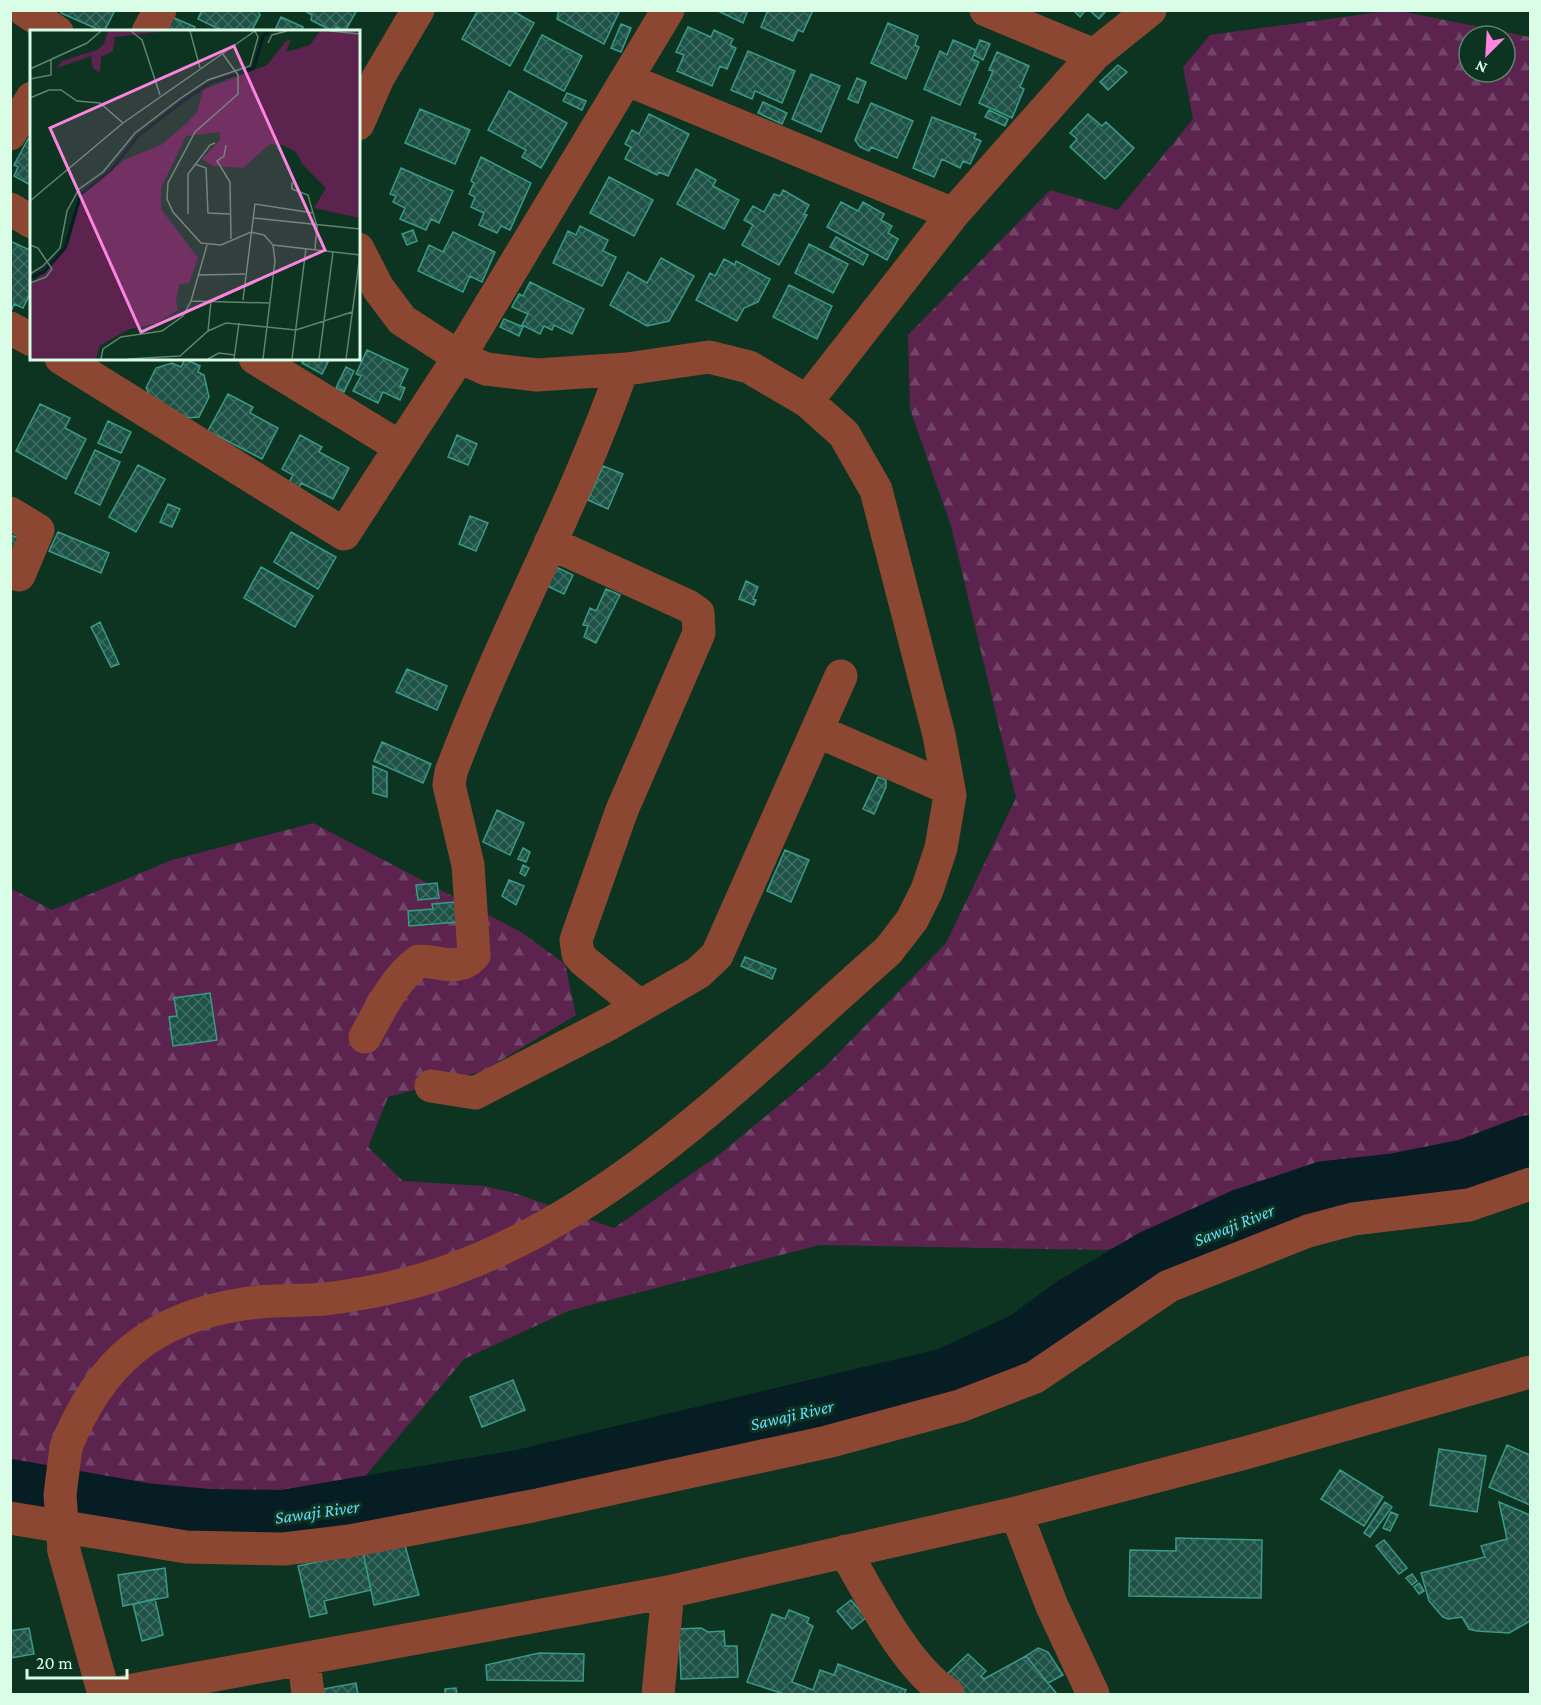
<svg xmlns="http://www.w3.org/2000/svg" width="1541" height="1705" viewBox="0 0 1541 1705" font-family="'Crimson Pro',serif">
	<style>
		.forest { fill: url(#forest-firs); fill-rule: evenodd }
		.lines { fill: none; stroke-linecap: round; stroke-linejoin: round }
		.river { stroke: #051d23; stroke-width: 60 }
		.building { fill: url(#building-cross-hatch); stroke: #399a87; stroke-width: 1.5 }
		.minor { stroke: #8c4732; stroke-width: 33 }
		.minor-bridge { stroke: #8c4732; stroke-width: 33 }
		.labels { text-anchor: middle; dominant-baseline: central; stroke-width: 6; stroke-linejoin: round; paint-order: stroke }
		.water-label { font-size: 18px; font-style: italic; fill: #64dbfa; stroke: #0d3420 }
		.inset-river { fill: none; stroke: #051d23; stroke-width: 3 }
		.inset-road { fill: none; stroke: #5f846f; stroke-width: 1.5 }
		.view { fill: #fe85df; fill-opacity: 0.15; stroke: #fe85df; stroke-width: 3 }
		.inset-edge { fill: none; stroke: #d9fde6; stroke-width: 3 }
	</style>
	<defs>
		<pattern id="forest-firs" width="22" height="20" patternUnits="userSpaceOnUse" patternTransform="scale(1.5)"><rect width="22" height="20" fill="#5b234e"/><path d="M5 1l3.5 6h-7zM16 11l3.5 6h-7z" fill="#724468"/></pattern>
		<pattern id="building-cross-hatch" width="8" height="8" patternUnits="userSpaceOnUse" patternTransform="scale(1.5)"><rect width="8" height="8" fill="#1f5247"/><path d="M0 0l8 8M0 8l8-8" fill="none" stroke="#3f6c62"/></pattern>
	</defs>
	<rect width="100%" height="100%" fill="#0d3420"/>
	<path class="forest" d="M1395,10L1530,37V1136L1519,1149L1313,1182L1106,1250L819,1245L568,1311L464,1359L351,1493L137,1495L11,1484L10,888L52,910L172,860L313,823L521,932L565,964L576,1015L483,1071L388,1097L368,1147L403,1181L484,1186L514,1193L614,1228L720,1154L825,1067L946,943L1016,798L951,526L910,409L908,335L1050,190L1118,210L1193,119L1183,67L1210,35ZM1469,36H1505V72H1469Z"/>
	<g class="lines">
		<path class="river" d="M10,1489L145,1513L209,1519L283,1520L524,1479L947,1378L1027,1341L1073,1307L1152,1260L1242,1219L1325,1191L1397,1183L1467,1169L1530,1145"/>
	</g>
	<path class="building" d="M62,10H115L104,32L61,13Z
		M202,10H258L260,15L251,32H225L198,19Z
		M303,10H357L345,31L336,27L334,32L311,20L312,15Z
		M478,10H511L534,23L510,66L462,39Z
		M559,10H620L604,44L557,19Z
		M716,10H748L743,23Z
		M768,10H813L803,32L798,30L793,41L761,27Z
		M1073,10H1086L1080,17Z
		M1089,10H1107L1099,19Z
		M172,17L195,27L193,32H166Z
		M281,17L303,27L301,32H274Z
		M888,23L918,36L915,45L919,47L906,79L871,63Z
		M621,24L631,28L621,52L611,48Z
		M688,27L711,37L714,30L733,39L730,45L736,48L727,69L720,66L712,86L677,71L684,55L676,52Z
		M542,35L582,56L564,91L524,70Z
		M953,40L976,50L972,59L979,62L960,105L924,89L940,51L947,55Z
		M980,40L990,44L983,60L974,55Z
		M748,51L795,71L782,103L755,91L752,99L731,90Z
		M997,52L1029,66L1020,87L1024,89L1012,118L979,103L993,71L989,70Z
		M1118,65L1127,72L1108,90L1100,82Z
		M811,74L840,86L821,132L792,119Z
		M857,78L866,82L858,103L848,99Z
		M509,91L567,123L541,168L522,157L526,150L488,130Z
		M567,93L586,101L582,110L563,101Z
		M763,102L787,113L782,124L758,113Z
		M871,103L913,121L897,158L871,147L869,151L860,147L855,140Z
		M420,109L470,130L455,164L405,143Z
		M989,110L1008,119L1005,126L985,117Z
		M649,114L689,134L668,176L659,172L657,175L625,159L631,147L625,144L632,130L639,134Z
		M1088,114L1102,126L1106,122L1134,148L1105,179L1070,147L1077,139L1070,133Z
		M932,117L976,134L974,138L981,141L970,164L963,161L960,168L942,159L934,177L913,168Z
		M28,139L32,140V186L14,176L18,167L14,165Z
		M481,157L531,183L510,230L501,226L497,233L479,225L484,213L471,207L475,197L469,194L474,183L471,181Z
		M401,168L453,191L439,223L431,219L426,230L400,219L405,208L393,202L396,196L390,194Z
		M696,169L716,180L713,186L739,200L724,229L677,204Z
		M609,177L653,200L634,236L590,213Z
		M783,190L809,205L804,214L807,215L779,265L742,245L753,225L744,220L753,206L764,212L774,194L780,196Z
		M841,202L858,211L863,202L884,214L881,220L892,226L888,233L898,239L887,260L827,227Z
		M580,226L608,240L603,251L616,257L602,286L553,263L568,231L576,235Z
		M413,230L417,241L407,245L402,234Z
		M453,232L495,252L482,282L470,276L463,292L418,271L429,245L443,252Z
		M836,237L868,255L863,265L830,247Z
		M10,241L32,251V290L23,308L14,304L11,312Z
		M809,244L848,264L833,293L795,273Z
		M661,258L694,276L669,321L647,326L610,305L628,272L647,283Z
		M724,259L735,265L736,261L770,279L758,302L744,308L737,321L696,300L710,273L715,276Z
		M530,282L584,309L572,334L554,325L552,330L544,326L540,334L522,325L528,314L512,307L519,294L523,296Z
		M789,285L832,306L817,339L773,317Z
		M504,319L523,327L519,336L500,327Z
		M367,350L408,369L400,386L405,388L400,400L383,392L378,403L353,391L361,376L356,374Z
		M305,358H330L322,374L302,363Z
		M185,359L200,366L198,372L204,375L209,397L199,417L188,418L151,398L146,388L156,368L172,363L181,367Z
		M346,367L354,371L344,392L336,388Z
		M228,394L253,407L250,413L278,428L262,459L208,431Z
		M40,404L70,418L65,428L86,439L66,479L16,451Z
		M108,421L131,432L121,453L98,443Z
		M300,435L322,447L319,452L349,468L333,499L301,483L297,492L287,486L293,475L282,469Z
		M457,435L477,444L468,465L448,457Z
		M95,450L120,462L100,505L75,493Z
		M138,465L165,479L136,532L109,517Z
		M603,466L623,474L608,509L588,500Z
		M168,504L180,509L172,527L160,522Z
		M470,516L488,523L476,551L459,544Z
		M58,532L109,553L101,573L49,551Z
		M291,532L336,557L318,589L274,562Z
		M10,535L20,538L10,561Z
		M554,566L573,575L564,594L545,585Z
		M261,567L313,596L295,627L244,598Z
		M746,581L758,587L753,599L756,600L754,605L739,599Z
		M606,589L620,595L596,643L584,637L588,626L583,625L590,608L596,611Z
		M100,622L119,664L111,667L91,627Z
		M407,669L447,686L437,710L396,692Z
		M382,742L431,764L423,783L374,761Z
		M373,766L387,772V797L373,793Z
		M878,777L886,780V787L874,814L863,809Z
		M497,810L524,823L510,855L483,842Z
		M523,848L530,852L526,862L518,859Z
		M785,850L809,860L791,902L767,891Z
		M523,865L529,868L525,876L520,873Z
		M509,880L524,886L516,905L502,896Z
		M437,883L439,898L418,900L416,885Z
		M456,902L458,922L409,926L408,911L433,909L432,904Z
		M745,957L776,969L772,979L741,966Z
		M210,993L217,1040L173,1046L169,1017L177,1016L174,998Z
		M513,1380L525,1410L482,1427L470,1397Z
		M1507,1445L1530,1455V1505L1489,1487Z
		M1439,1449L1486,1456L1477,1512L1430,1505Z
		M1340,1470L1383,1497L1364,1526L1321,1499Z
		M1385,1502L1392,1507L1370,1537L1364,1533Z
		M1499,1502L1530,1515V1621L1509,1633L1477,1631L1469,1629L1462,1617L1448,1619L1443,1617L1429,1601L1421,1573L1485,1557L1481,1546L1507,1539Z
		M1391,1512L1398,1515L1390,1531L1383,1528Z
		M1176,1538L1262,1540L1261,1598L1129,1596L1130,1550L1176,1551Z
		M1384,1540L1407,1568L1399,1574L1376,1546Z
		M404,1542L419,1595L374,1605L363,1552Z
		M363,1552L371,1590L324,1601L327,1613L310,1617L298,1566Z
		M165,1568L168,1597L123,1606L118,1575Z
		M1412,1574L1417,1581L1412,1585L1406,1578Z
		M1419,1583L1424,1591L1419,1594L1414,1587Z
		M155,1599L163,1635L142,1641L133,1604Z
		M851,1600L866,1618L852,1629L837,1611Z
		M789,1610L809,1618L807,1623L813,1626L792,1682L813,1690L820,1670L834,1675L838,1664L906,1690L904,1694H784L747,1682L772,1614L785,1619Z
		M29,1628L34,1654L10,1658V1631Z
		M701,1628L708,1632L724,1631L725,1646H737L738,1677L681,1679L679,1629Z
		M1038,1648L1048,1652L1063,1675L1048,1683L1026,1656Z
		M539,1653L584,1654L583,1681L487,1680L486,1665Z
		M968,1654L986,1671L981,1676L984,1679L1026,1656L1057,1694H965L945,1676Z
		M356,1683L358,1694H324L323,1689Z
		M456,1688L457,1694H445V1689Z"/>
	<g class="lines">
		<path class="minor" d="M24,10L57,32
			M986,10L1094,55
			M148,32L160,10
			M628,80L953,214
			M358,124L378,78L418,10
			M10,134L32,98
			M10,209L32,222
			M10,328L32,340
			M61,358L344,534L459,357L668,10
			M255,358L400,447
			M807,401L953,214L1094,55L1150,10
			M10,513L38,530L19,575
			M550,543L688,606L698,613L699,633L622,810L576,940L578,954L584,961L640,1006
			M817,731L948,788
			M365,1037C380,1010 394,979 419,961C440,961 459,973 474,955L468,865L449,785L451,772C502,636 574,507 622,370
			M431,1086L475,1093L609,1024L698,973L717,955L841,676
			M66,1447C100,1362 152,1318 243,1304C273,1299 303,1302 333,1298C378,1292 422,1282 464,1265C627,1202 758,1065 888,951L912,920L927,890L941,848L950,795L939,735L876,490L844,434L807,401L749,367L709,357L627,369L537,375L486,369L459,357L402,320L378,288L358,249
			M1016,1513L1052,1606L1093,1694
			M10,1518L186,1547L284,1549L350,1541L532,1506L827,1442L960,1406L1035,1377L1169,1286L1308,1231L1353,1219L1469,1205L1530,1184
			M64,1551L104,1694
			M845,1551C870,1595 906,1667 948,1694
			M304,1660L308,1694
			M111,1694L668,1592L1016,1513L1245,1453L1530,1372
			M658,1694L668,1592"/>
		<path class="minor-bridge" d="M64,1551L60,1495L66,1447"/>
	</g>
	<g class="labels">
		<g class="water-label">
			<text transform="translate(1234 1225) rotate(-22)">Sawaji River</text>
			<text transform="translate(792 1415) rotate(-13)">Sawaji River</text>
			<text transform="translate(317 1512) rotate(-8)">Sawaji River</text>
		</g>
	</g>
	<g transform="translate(30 30)">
		<rect width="330" height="330" fill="#0d3420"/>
		<path d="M78,1H137L85,7L83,21L71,27L70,43L63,38L61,26L27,38L32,31L67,20L74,14ZM290,1H330V188L284,178L296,158L273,135L266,122L253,115L240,114L213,138L183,136L172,129L190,110V102L156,106L131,158V179L168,228L159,253L150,254L146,269L148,280L127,293L100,299L70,315L66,329H0V256L38,216L52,163L96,129L131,115L157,93L167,82L173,60L237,35L256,11L261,10L256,22L280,15Z" fill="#5b234e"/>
		<path class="inset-river" d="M0,248L14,242L35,218L51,164L81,140L108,106L153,71L180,53L224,38L233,6L240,1"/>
		<path class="inset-road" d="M101,1L112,10L130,65M160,1L170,38M300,1L330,4M238,13L242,5L257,1M192,23L208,45V64L165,102L138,153L137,169L143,182L171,213L191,215L221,202L234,205L243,215L245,231L233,329M0,39L57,13L71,1M0,49L21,45V30M0,68L19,60H31L47,71L70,73L93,93M196,115L194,126L187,131L200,152L201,209M165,134L176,138L178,183L200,184M262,152V159L278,165L283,183M0,171L93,93L225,1M158,184V144L180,115L185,113M223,188L330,199M0,215L8,218L22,239L16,247L0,253M243,215L330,225M0,244L13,236L30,218L37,181L49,159L73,142L105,103L151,68L178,50L220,36L228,7L225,1M169,245L215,244M213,270L225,174L283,183L287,196L285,219M161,271L240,273M178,301L181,271M71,329L73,319L91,307L132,301L153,286L161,271L177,215M98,329L150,326L178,301L196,293L266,300L322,282M178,329L189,323L205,325M204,329L209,293M262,329L276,218M289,329L303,222M316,329L330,225"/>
		<path class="view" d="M204,16L295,220L111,302L20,98Z"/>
		<rect width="330" height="330" class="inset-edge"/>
	</g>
	<rect width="1541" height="1705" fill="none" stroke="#d9fde6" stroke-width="24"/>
	<g transform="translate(1487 54) rotate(204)"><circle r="28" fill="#0d3420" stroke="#5f846f" stroke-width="1.5"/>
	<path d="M0-4.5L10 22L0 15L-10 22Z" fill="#fe85df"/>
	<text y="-9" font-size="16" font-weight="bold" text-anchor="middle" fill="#d9fde6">N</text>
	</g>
	<path d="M27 1669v9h100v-9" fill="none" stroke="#d9fde6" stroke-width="3"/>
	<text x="36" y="1669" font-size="18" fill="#d9fde6" stroke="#0d3420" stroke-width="4.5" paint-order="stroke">20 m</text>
</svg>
